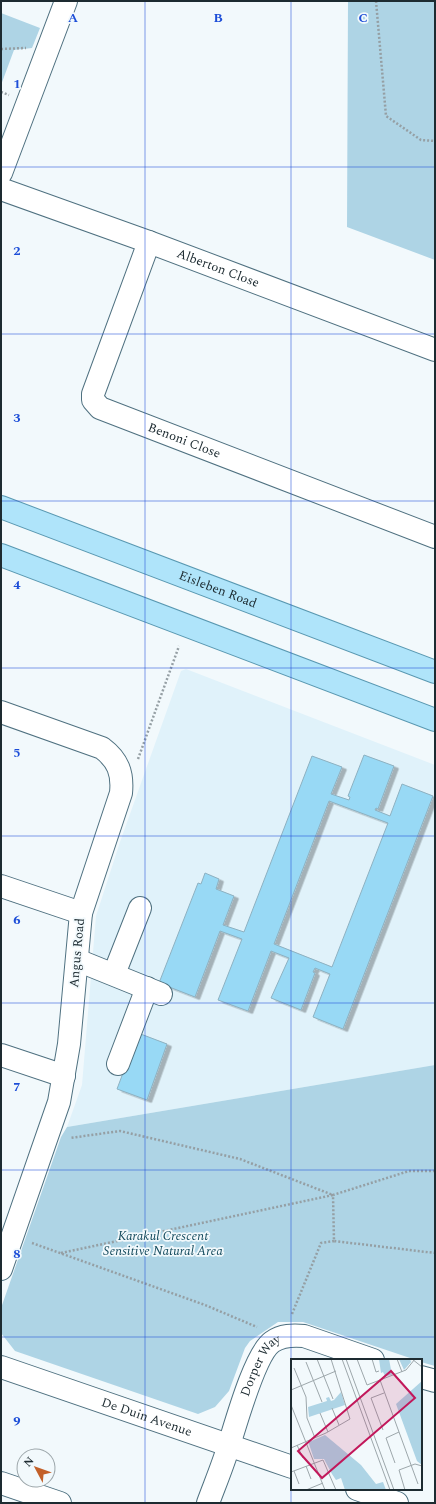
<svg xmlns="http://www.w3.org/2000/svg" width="436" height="1504" viewBox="0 0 436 1504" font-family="Spectral,serif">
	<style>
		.built { fill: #e0f2fa }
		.green { fill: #aed4e5 }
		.building { fill: #98d9f5; stroke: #8db1c1; fill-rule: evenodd; filter: url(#shadow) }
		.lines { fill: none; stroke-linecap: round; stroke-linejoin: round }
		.minor-casing { stroke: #4f7180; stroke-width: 24 }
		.major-casing { stroke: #5998b1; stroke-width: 24 }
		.path { stroke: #959fa4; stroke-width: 2.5; stroke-dasharray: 2 2; stroke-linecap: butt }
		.minor { stroke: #fff; stroke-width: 22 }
		.major { stroke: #afe4fa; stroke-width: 22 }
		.grid { fill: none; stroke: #1d4ed8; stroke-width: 1; stroke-opacity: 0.55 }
		.labels { text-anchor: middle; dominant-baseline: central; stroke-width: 3.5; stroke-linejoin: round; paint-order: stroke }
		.street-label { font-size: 13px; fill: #1d2b31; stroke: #f2f9fc }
		.park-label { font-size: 13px; font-style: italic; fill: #12495c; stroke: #f2f9fc }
		.inset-road { fill: none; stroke: #9da7ab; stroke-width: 1 }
		.view { fill: #c2185b; fill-opacity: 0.15; stroke: #c2185b; stroke-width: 2 }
		.inset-edge { fill: none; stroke: #1d2b31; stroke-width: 2 }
		.grid-label { font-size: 13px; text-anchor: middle; font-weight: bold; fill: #1d4ed8; stroke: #f2f9fc; stroke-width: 3.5; stroke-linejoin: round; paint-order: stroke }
	</style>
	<defs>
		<filter id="shadow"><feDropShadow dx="4.5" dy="2.5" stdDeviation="0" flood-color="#0004"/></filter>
	</defs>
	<rect width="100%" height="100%" fill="#f2f9fc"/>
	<path class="built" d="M186,669L435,765V1065L67,1127L82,1085L96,916L120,842L181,671Z"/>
	<path class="green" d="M348,1H435V260L347,227Z
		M1,13L40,28L32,48L14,50L1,85Z
		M435,1065V1366L421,1362V1360H416L303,1322H278L250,1341L245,1348L229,1391L215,1407L198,1414L15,1351L1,1333V1308L61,1137L67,1127Z"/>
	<path class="building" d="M364,755L394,766L378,809L376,808L375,810L390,816L402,784L433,796L343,1029L313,1017L330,974L315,968L313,972L315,973L301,1010L271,998L289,958L271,951L248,1011L218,1000L242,939L220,931L195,997L159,983L198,883L201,884L205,873L219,879L216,889L234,896L223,925L244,932L312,756L342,767L331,794L349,800L350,797L348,796ZM329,801L388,823L332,967L274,944Z
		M138,1033L167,1044L147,1100L117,1089Z"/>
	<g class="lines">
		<defs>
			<g id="minor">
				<path d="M1,173L66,1"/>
				<path id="s1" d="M1,189L149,242L435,350"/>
				<path id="s2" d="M149,242L93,394V400L100,408L435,537"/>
				<path d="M1,712L102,748C118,760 123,773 121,793L81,913L69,1044L59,1102L1,1269"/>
				<path d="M1,886L81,913"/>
				<path d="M77,960L161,994"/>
				<path d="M114,974L140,908"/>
				<path d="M1,1055L64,1076"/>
				<path d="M118,1064L147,988"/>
				<path id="s3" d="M1,1367L292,1467"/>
				<path d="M421,1377L435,1381"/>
				<path d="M1,1483L60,1503"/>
				<path d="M357,1489L397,1503"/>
				<path id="s4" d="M208,1503C215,1484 223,1465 229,1445C236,1423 255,1354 272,1342C282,1335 293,1335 304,1336L373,1360"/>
			</g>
			<g id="major">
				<path id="s5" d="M1,507L435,672"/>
				<path d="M1,555L435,720"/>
			</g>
		</defs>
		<use href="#minor" class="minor-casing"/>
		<use href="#major" class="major-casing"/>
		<path class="path" d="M376,1L386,116L421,140L435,141
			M1,49L26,48
			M1,92L9,95
			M138,759L179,646
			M435,1171H409L333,1195L334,1241L435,1253
			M32,1243L205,1305L257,1327
			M61,1253L333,1195L240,1159L120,1131L70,1138
			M292,1314L321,1243L334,1241"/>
		<use href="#minor" class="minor"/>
		<use href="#major" class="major"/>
	</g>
	<path class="grid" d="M145,1V1503M291,1V1503M1,167H435M1,334H435M1,501H435M1,668H435M1,836H435M1,1003H435M1,1170H435M1,1337H435"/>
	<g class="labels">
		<g class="street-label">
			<text stroke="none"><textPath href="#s1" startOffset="231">Alberton Close</textPath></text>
			<text stroke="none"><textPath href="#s2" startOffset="269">Benoni Close</textPath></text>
			<text stroke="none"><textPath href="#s5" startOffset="232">Eisleben Road</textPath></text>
			<text transform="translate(77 953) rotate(-85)">Angus Road</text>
			<text stroke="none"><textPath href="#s4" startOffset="148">Dorper Way</textPath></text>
			<text stroke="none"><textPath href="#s3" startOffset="154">De Duin Avenue</textPath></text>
		</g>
		<g class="park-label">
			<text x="163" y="1236">Karakul Crescent<tspan x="163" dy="15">Sensitive Natural Area</tspan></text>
		</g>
	</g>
	<g transform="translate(291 1359)">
		<rect width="131" height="131" fill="#f2f9fc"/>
		<path d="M88,0H98L101,16L94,17L92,13L90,14ZM108,0H119L120,3L113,11ZM131,22V106L126,102L105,45ZM50,33L54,46L18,58L17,48L36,42L35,39L38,38L40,42L43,41ZM34,76L70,106L85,125L92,123L95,131H54L50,119L45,121L41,115L33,100H23L18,85V83Z" fill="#aed4e5"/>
		<path class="inset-road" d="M26,0L42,40M51,0L99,131M55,0L103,131M66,0L76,26L115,11L124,0M81,0L85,13L88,12M106,0L111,13M121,0L131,8M15,3L31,43M3,9L15,38L16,59L24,79M89,21L127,125M0,31L45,12M0,46L34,131M41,49L48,66M29,54L37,73M92,71L80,39L93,34M6,86L12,99M0,89L35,74L59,60L40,0M104,104L95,79L108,73M15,107L20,120M3,112L8,125M0,113L32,101L45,131M15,131L32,124M114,131L108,111L124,105L131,107"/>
		<path class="view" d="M100,12L124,39L31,119L7,92Z"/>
		<rect width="131" height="131" class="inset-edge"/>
	</g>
	<g class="grid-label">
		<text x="73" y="22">A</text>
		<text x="218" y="22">B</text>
		<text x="363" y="22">C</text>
		<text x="17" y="88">1</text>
		<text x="17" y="255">2</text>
		<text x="17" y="422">3</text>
		<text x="17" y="589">4</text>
		<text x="17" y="757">5</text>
		<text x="17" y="924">6</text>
		<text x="17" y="1091">7</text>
		<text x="17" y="1258">8</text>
		<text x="17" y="1425">9</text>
	</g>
	<rect width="436" height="1504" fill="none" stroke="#1d2b31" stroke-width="4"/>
	<g transform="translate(36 1468) rotate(311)"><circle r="19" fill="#f2f9fc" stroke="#9da7ab"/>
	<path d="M0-3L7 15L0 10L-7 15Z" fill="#c36029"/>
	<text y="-6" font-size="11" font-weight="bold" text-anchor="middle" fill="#1d2b31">N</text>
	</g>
</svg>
